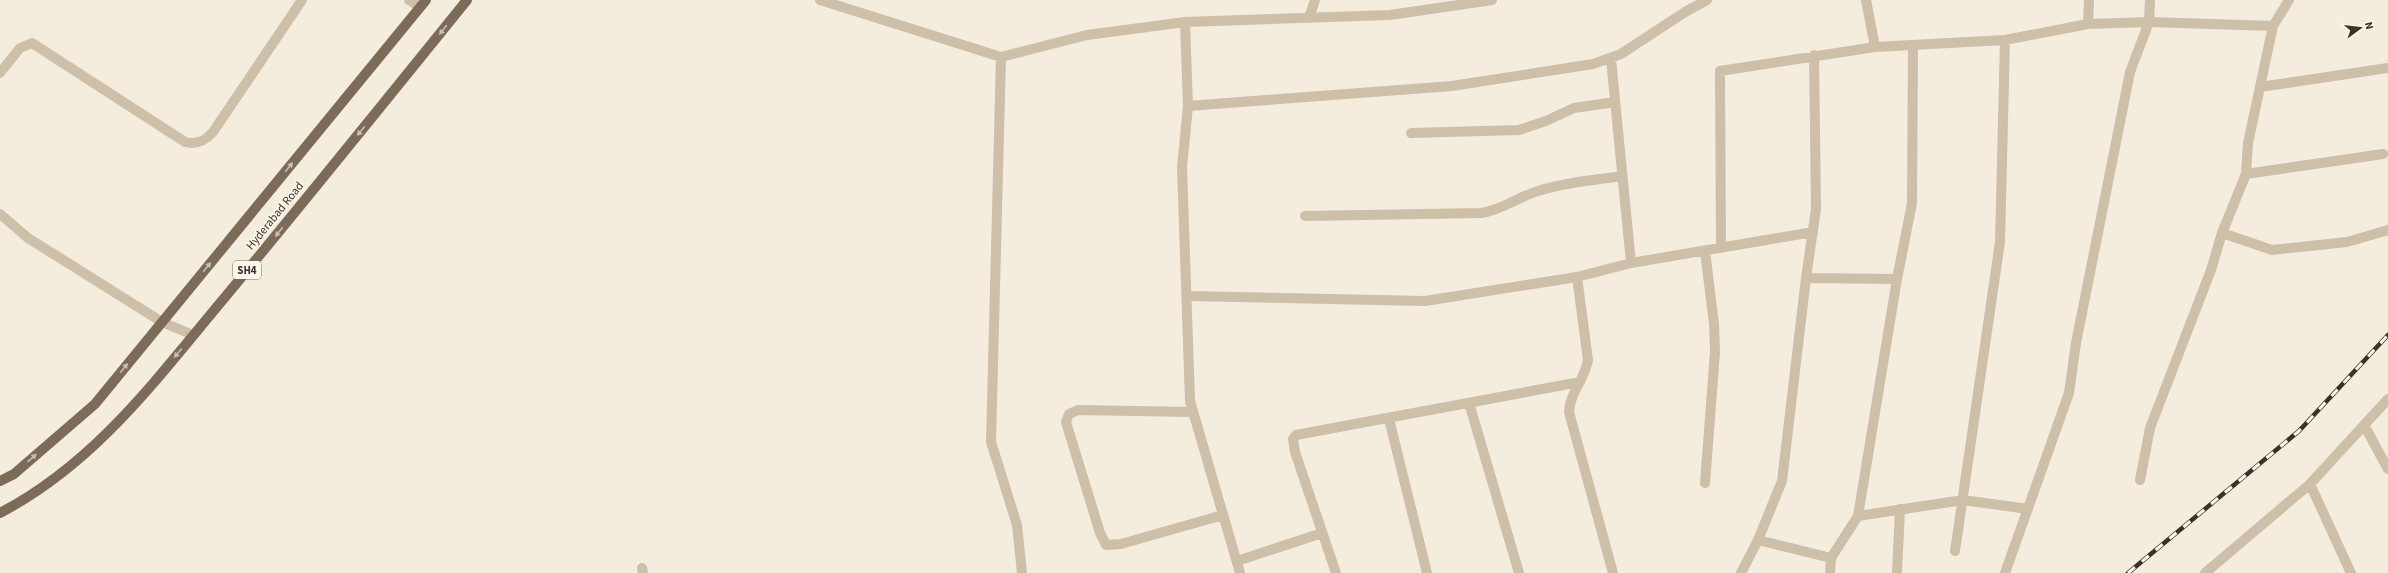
<svg xmlns="http://www.w3.org/2000/svg" width="2388" height="573" viewBox="0 0 2388 573" font-family="'Source Sans 3',sans-serif">
	<style>
		.lines { fill: none; stroke-linecap: round; stroke-linejoin: round }
		.minor { stroke: #cebfa8; stroke-width: 10 }
		.major { stroke: #7d6b59; stroke-width: 10 }
		.rail-casing { stroke: #3a3129; stroke-width: 4.5 }
		.rail { stroke: #fbf6eb; stroke-width: 3; stroke-dasharray: 9; stroke-linecap: butt }
		.oneway { fill: #c9beb1 }
		.labels { text-anchor: middle; dominant-baseline: central; stroke-width: 3; stroke-linejoin: round; paint-order: stroke }
		.shield { fill: #fbf6eb; stroke: #746c63; stroke-width: 1 }
		.shield-label { font-size: 11px; font-weight: bold; fill: #3a3129 }
		.street-label { font-size: 12px; fill: #3a3129; stroke: #fbf6eb }
	</style>
	<rect width="100%" height="100%" fill="#f4edde"/>
	<g class="lines">
		<path class="minor" d="M409,0L420,7
			M820,0L1001,57L1087,35L1185,22L1390,15L1492,0
			M1866,0L1875,47
			M1309,18L1315,0
			M1185,22L1188,106L1182,167L1190,401L1240,573
			M2088,24L2149,22L2273,26
			M1001,57L991,442L1017,525L1022,573
			M1611,59L1631,263
			M0,73L20,48L32,43L185,142C197,145 205,141 213,132L302,0
			M2260,87L2388,68
			M1188,106L1452,86L1593,64L1621,54L1685,12L1707,0
			M1411,133L1519,130L1546,121L1574,108L1615,102
			M2246,174L2383,154
			M0,214L28,238L162,322L193,335
			M1305,216L1481,213C1502,210 1518,197 1538,191C1565,182 1595,180 1622,176
			M2222,233L2272,250L2347,242L2388,230
			M1721,248L1720,71L1875,47L2005,40L2088,24L2089,0
			M1577,277L1588,360C1585,379 1570,392 1569,412L1613,573
			M1806,278L1897,279
			M1188,296L1425,301L1577,277L1631,263L1813,232
			M1469,403L1519,573
			M1192,412L1078,410L1069,414L1066,422L1100,533L1106,545L1121,544L1223,515
			M1389,419L1427,573
			M2364,425L2388,469
			M2140,480L2150,428L2211,270L2222,233L2246,174L2248,143L2273,26L2289,0
			M1705,483L1715,352L1714,324L1705,251
			M2310,484L2351,573
			M1858,516L1963,500L2028,509
			M1758,540L1831,558
			M1955,551L2000,242L2005,40
			M1237,561L1322,533
			M642,568L643,573
			M1336,573L1295,452L1293,439L1296,435L1580,382
			M1741,573L1758,540L1782,481L1806,278L1816,209L1814,55
			M1830,573L1831,558L1858,516L1897,279L1912,203L1913,45
			M1897,573L1900,509
			M2005,573L2069,393L2076,343L2130,72L2149,22L2150,0
			M2205,573L2310,484L2388,399"/>
		<path class="major" d="M0,481L14,474L95,404L426,0
			M0,513C97,462 157,378 226,296C307,198 387,99 467,0"/>
		<defs>
			<path id="rail" d="M2128,573L2299,431L2388,335"/>
		</defs>
		<use href="#rail" class="rail-casing"/>
		<use href="#rail" class="rail"/>
	</g>
	<defs><path id="oneway-solid" d="M-6-.8H1V-3.2L6.5 0L1 3.2V.8H-6Z"/></defs>
	<g class="oneway">
		<use href="#oneway-solid" transform="translate(443 30) rotate(129)"/>
		<use href="#oneway-solid" transform="translate(361 131) rotate(129)"/>
		<use href="#oneway-solid" transform="translate(289 167) rotate(-51)"/>
		<use href="#oneway-solid" transform="translate(279 232) rotate(129)"/>
		<use href="#oneway-solid" transform="translate(207 267) rotate(-51)"/>
		<use href="#oneway-solid" transform="translate(178 353) rotate(130)"/>
		<use href="#oneway-solid" transform="translate(124 368) rotate(-51)"/>
		<use href="#oneway-solid" transform="translate(32 458) rotate(-41)"/>
	</g>
	<g class="labels">
		<rect class="shield" x="233" y="261" width="28" height="18" rx="3"/>
		<g class="shield-label">
			<text x="247" y="270">SH4</text>
		</g>
		<g class="street-label">
			<text transform="translate(275 216) rotate(-51)">Hyderabad Road</text>
		</g>
	</g>
	<g transform="translate(2360 28) rotate(75)" stroke="#fbf6eb" stroke-width="3" paint-order="stroke">
	<path d="M0-3L7 15L0 10L-7 15Z" fill="#3a3129"/>
	<text y="-6" font-size="11" font-weight="bold" text-anchor="middle" fill="#3a3129">N</text>
	</g>
</svg>
